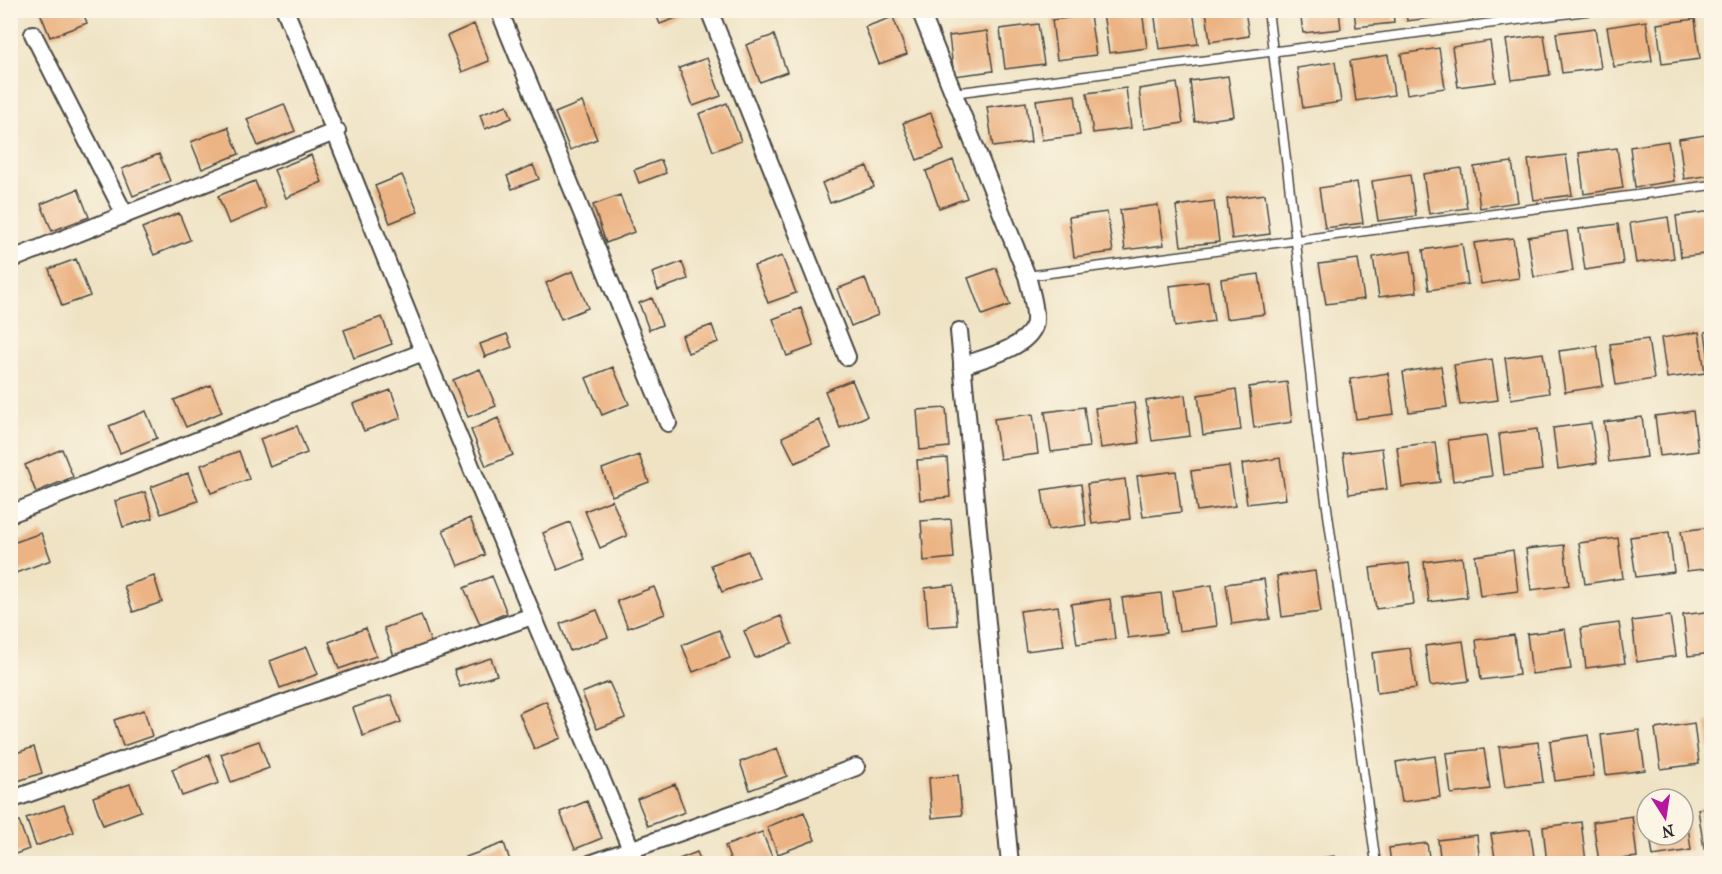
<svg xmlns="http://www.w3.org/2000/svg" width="1722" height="874" viewBox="0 0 1722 874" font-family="'IM FELL French Canon',serif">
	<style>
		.building { fill: #ecb484 }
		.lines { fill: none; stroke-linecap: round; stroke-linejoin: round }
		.lane-casing { stroke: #484742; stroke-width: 11 }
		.street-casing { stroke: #484742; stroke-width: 20 }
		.lane { stroke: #fff; stroke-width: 8 }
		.street { stroke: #fff; stroke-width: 16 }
	</style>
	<rect width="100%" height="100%" fill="#fcf5e5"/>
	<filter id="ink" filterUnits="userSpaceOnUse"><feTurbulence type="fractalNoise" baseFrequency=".0167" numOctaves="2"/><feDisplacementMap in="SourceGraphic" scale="12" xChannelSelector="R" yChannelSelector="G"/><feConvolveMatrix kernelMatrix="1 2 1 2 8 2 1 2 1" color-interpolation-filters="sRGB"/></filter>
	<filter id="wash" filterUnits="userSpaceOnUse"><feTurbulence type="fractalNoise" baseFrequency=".008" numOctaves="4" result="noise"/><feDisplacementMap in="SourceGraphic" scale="24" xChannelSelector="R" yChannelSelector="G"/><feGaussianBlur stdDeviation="1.35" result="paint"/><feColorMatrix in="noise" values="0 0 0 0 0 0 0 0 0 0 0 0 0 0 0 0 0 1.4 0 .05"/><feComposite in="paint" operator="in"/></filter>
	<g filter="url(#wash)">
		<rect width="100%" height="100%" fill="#efe3c4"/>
		<g id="blocks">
			<path class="building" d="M39,10H82L87,23L50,37Z
				M654,10H686L687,14L660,24Z
				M1121,10H1142L1147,48L1109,53L1103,13Z
				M1154,10H1193L1198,44L1159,49Z
				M1206,10H1245L1249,36L1210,42Z
				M1300,10H1339L1341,29L1303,33Z
				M1354,10H1393L1394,23L1356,27Z
				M1406,10H1445V16L1407,21Z
				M1457,10H1489V12L1458,16Z
				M1090,15L1096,55L1057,60L1052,20Z
				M893,17L907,54L879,64L865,27Z
				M1695,19L1700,59L1662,64L1657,24Z
				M1646,21L1652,61L1614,67L1607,27Z
				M474,24L489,61L462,72L447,36Z
				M1038,24L1044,64L1005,69L1000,29Z
				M1595,28L1601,68L1562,73L1556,33Z
				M987,31L993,71L954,76L949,36Z
				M774,35L787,72L760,82L746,45Z
				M1544,35L1550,75L1512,80L1506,40Z
				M1490,41L1496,82L1458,87L1452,47Z
				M1439,48L1445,88L1407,94L1401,54Z
				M1388,55L1394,95L1356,101L1350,61Z
				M707,58L721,96L693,106L679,68Z
				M1335,62L1341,102L1303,108L1297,68Z
				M1228,76L1234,116L1195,122L1190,81Z
				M1177,83L1183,123L1144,129L1139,89Z
				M1126,88L1131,128L1093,133L1087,93Z
				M1075,95L1080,135L1042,140L1036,100Z
				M582,102L597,139L570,150L555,113Z
				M1026,102L1031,142L993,147L987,107Z
				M727,103L741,141L713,151L699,114Z
				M284,104L295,131L258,146L247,119Z
				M507,105L512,118L485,129L480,115Z
				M931,113L944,150L917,160L903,123Z
				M228,127L239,154L202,169L191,142Z
				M1712,134V175L1684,179L1679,139Z
				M1668,141L1674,181L1635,187L1630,147Z
				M1617,148L1623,188L1584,194L1579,153Z
				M159,154L170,181L133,196L122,169Z
				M311,155L322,182L286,198L274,170Z
				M1566,155L1572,195L1534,200L1528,160Z
				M661,160L666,173L639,183L634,170Z
				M953,160L967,198L939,208L926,171Z
				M1512,162L1518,202L1480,208L1474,167Z
				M533,165L539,179L512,189L507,176Z
				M867,166L874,187L830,203L822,183Z
				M1461,168L1467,208L1429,214L1423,174Z
				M402,175L418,212L390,223L375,186Z
				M1410,175L1416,216L1378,221L1372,181Z
				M255,181L266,208L229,224L218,196Z
				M1357,182L1363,223L1325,228L1319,188Z
				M78,189L89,217L52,231L41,204Z
				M1265,194L1270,234L1232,239L1227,199Z
				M620,195L634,232L606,243L593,205Z
				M1214,201L1219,242L1181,246L1176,206Z
				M1158,205L1164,245L1125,250L1120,210Z
				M1712,211V253L1681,257L1676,216Z
				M1107,212L1113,252L1074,257L1069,217Z
				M179,213L190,240L154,255L142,228Z
				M1668,217L1674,258L1636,263L1630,223Z
				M1618,224L1623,264L1585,270L1579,229Z
				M1567,231L1573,271L1534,277L1528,237Z
				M1513,238L1519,278L1481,284L1474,243Z
				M1462,244L1468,284L1429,290L1423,250Z
				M1411,251L1417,292L1379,297L1373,257Z
				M782,256L796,293L768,303L754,266Z
				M76,259L90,296L62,306L49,269Z
				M1358,259L1364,299L1326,304L1319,264Z
				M682,262L688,279L658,290L652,273Z
				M996,268L1010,305L982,315L968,278Z
				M573,271L588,308L561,319L546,283Z
				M1259,274L1265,314L1226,319L1221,279Z
				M865,278L878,315L851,326L837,289Z
				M1208,281L1214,321L1175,327L1170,286Z
				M652,298L662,325L649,330L639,303Z
				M801,308L814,346L787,356L773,319Z
				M382,317L392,344L354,358L344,330Z
				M712,325L718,342L688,353L682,336Z
				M1712,331V369H1710L1705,332Z
				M1699,332L1705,373L1667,378L1661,338Z
				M507,334L512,347L485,357L480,344Z
				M1648,339L1654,379L1616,385L1610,344Z
				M1597,346L1603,386L1565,392L1559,351Z
				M1543,353L1549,393L1511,399L1505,358Z
				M1492,359L1498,400L1460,405L1454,365Z
				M1441,366L1447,407L1409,412L1403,372Z
				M613,367L629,404L602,415L586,378Z
				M480,369L496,406L468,417L453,380Z
				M1388,373L1394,414L1356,419L1350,379Z
				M852,380L867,416L840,428L825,391Z
				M1287,382L1292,422L1254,428L1249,387Z
				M211,385L222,412L186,427L174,400Z
				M1236,389L1241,430L1203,435L1198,395Z
				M391,390L401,418L364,431L353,404Z
				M1185,395L1190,436L1152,441L1146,401Z
				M1134,403L1139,443L1101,448L1095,408Z
				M1084,407L1089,447L1051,452L1045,412Z
				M946,408L949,447L920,450L917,410Z
				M146,411L157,438L120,453L109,426Z
				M1693,411L1698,451L1660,456L1655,416Z
				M1033,414L1038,454L1000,459L994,419Z
				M1642,417L1647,457L1609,462L1604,422Z
				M498,418L513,455L486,466L471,430Z
				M819,420L831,447L795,463L782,437Z
				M1591,423L1597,463L1558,469L1553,428Z
				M297,426L307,453L270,467L260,439Z
				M1537,429L1542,470L1504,475L1499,434Z
				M1486,435L1492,476L1453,481L1448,440Z
				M1435,442L1440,482L1402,487L1397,447Z
				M1382,448L1387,489L1349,494L1343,453Z
				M62,449L73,477L36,492L25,465Z
				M239,451L249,479L211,493L201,465Z
				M639,455L649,482L612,496L602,469Z
				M947,458L950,497L920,500L917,460Z
				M1280,458L1286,499L1247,504L1242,464Z
				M1229,466L1235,506L1197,511L1191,471Z
				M1176,471L1181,512L1143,517L1137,476Z
				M188,473L198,501L161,514L151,487Z
				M1125,479L1130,519L1092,524L1087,484Z
				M1081,484L1086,525L1048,530L1042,490Z
				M145,492L153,518L123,527L115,501Z
				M612,500L627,536L600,548L585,511Z
				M470,518L485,555L458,566L443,530Z
				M951,519L954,558L924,561L921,521Z
				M570,522L585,559L558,570L543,533Z
				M1712,527V568L1687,571L1681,531Z
				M1669,532L1674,572L1636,577L1630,537Z
				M41,533L51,560L13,574L10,565V544Z
				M1618,538L1623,578L1585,584L1579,543Z
				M1564,545L1569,585L1531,590L1526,549Z
				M1513,550L1518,591L1480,596L1475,556Z
				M748,551L759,578L722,592L711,565Z
				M1462,557L1467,597L1429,602L1424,562Z
				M1409,563L1414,604L1376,609L1370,568Z
				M1315,571L1321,612L1282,617L1277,576Z
				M154,576L162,602L133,612L124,586Z
				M492,576L507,613L480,624L464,588Z
				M1264,579L1270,619L1232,624L1226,584Z
				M954,585L957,625L928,627L925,588Z
				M1212,585L1217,626L1179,631L1173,591Z
				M654,587L665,614L628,628L617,601Z
				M1161,593L1166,633L1128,638L1122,598Z
				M1110,599L1115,639L1077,644L1071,604Z
				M1058,606L1064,646L1026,651L1020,611Z
				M597,610L608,637L570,651L560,624Z
				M1712,611V653L1688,656L1683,615Z
				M421,615L431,643L394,656L384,628Z
				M781,616L792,644L755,658L744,631Z
				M1670,616L1676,656L1637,662L1632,621Z
				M1619,623L1625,663L1586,668L1581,628Z
				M366,628L376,656L339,669L329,642Z
				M1565,629L1571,669L1532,674L1527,634Z
				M719,630L730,658L693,672L682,645Z
				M1514,635L1519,675L1481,680L1476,640Z
				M1463,641L1469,681L1430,686L1425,646Z
				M307,647L318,674L280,688L270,661Z
				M1410,648L1416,688L1377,693L1372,653Z
				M491,658L497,675L460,687L454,670Z
				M609,682L625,718L597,729L582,693Z
				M391,695L401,722L363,736L353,708Z
				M546,701L561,738L534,749L519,713Z
				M144,710L152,736L123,746L114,720Z
				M1712,721V752H1710L1706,722Z
				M1694,723L1699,764L1661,769L1655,729Z
				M1639,730L1645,770L1606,775L1601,735Z
				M1588,735L1594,776L1555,781L1550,741Z
				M259,741L269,768L231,782L221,754Z
				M1538,742L1543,782L1505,787L1499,747Z
				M34,747L42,773L12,783L10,755Z
				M777,748L787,776L750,790L740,762Z
				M1484,749L1490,789L1451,794L1446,753Z
				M209,755L219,783L182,796L172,769Z
				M1435,756L1440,797L1402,802L1396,762Z
				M958,775L962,815L932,818L929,778Z
				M130,784L141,811L103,825L93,797Z
				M675,784L685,812L648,826L637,799Z
				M587,801L602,838L575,849L560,812Z
				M64,805L74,832L36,846L26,818Z
				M1712,807V848L1704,849L1698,809Z
				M1686,810L1691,850L1653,856L1650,835H1683V811Z
				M804,812L815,840L778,854L767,827Z
				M1632,816L1637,857L1599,862L1593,822Z
				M19,821L29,849L10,856V824Z
				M1581,822L1586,862L1547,864L1543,827Z
				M1530,829L1535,864H1496L1491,834Z
				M762,832L773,859L762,864H732L725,846Z
				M1477,835L1480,864H1441L1438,840Z
				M504,843L511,864H469L466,857Z
				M1427,843L1430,864H1391L1389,848Z
				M697,852L702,864H669V863Z
				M1334,856L1335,864H1292L1291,862Z"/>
		</g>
	</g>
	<g filter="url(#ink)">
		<use href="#blocks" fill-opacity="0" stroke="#484742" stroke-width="1.5"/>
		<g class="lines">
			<defs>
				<path id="lane" d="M1268,10L1296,242L1317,435L1376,864
					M953,93L1594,10
					M1027,276L1712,185"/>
				<path id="street" d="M285,10C333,124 377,239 424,353C492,519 561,684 631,849
					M499,10L668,423
					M709,10L847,357
					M920,10L1027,276C1030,288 1038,315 1034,326C1025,349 983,358 962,366
					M33,34L125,215
					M10,260L337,131
					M959,331L1010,864
					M10,514L423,352
					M10,800L532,616
					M590,864L743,810L856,767"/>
			</defs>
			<use href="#lane" class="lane-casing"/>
			<use href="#street" class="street-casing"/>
			<use href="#lane" class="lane"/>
			<use href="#street" class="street"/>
		</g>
	</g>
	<rect width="1722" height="874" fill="none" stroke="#fcf5e5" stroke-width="36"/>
	<g transform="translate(1665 817) rotate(168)"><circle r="28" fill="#fcf5e5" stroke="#a8a49b" stroke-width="1.5"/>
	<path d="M0-4.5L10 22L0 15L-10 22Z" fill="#b5179e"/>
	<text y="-9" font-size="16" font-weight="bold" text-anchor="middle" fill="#2b2b2b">N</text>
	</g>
</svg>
